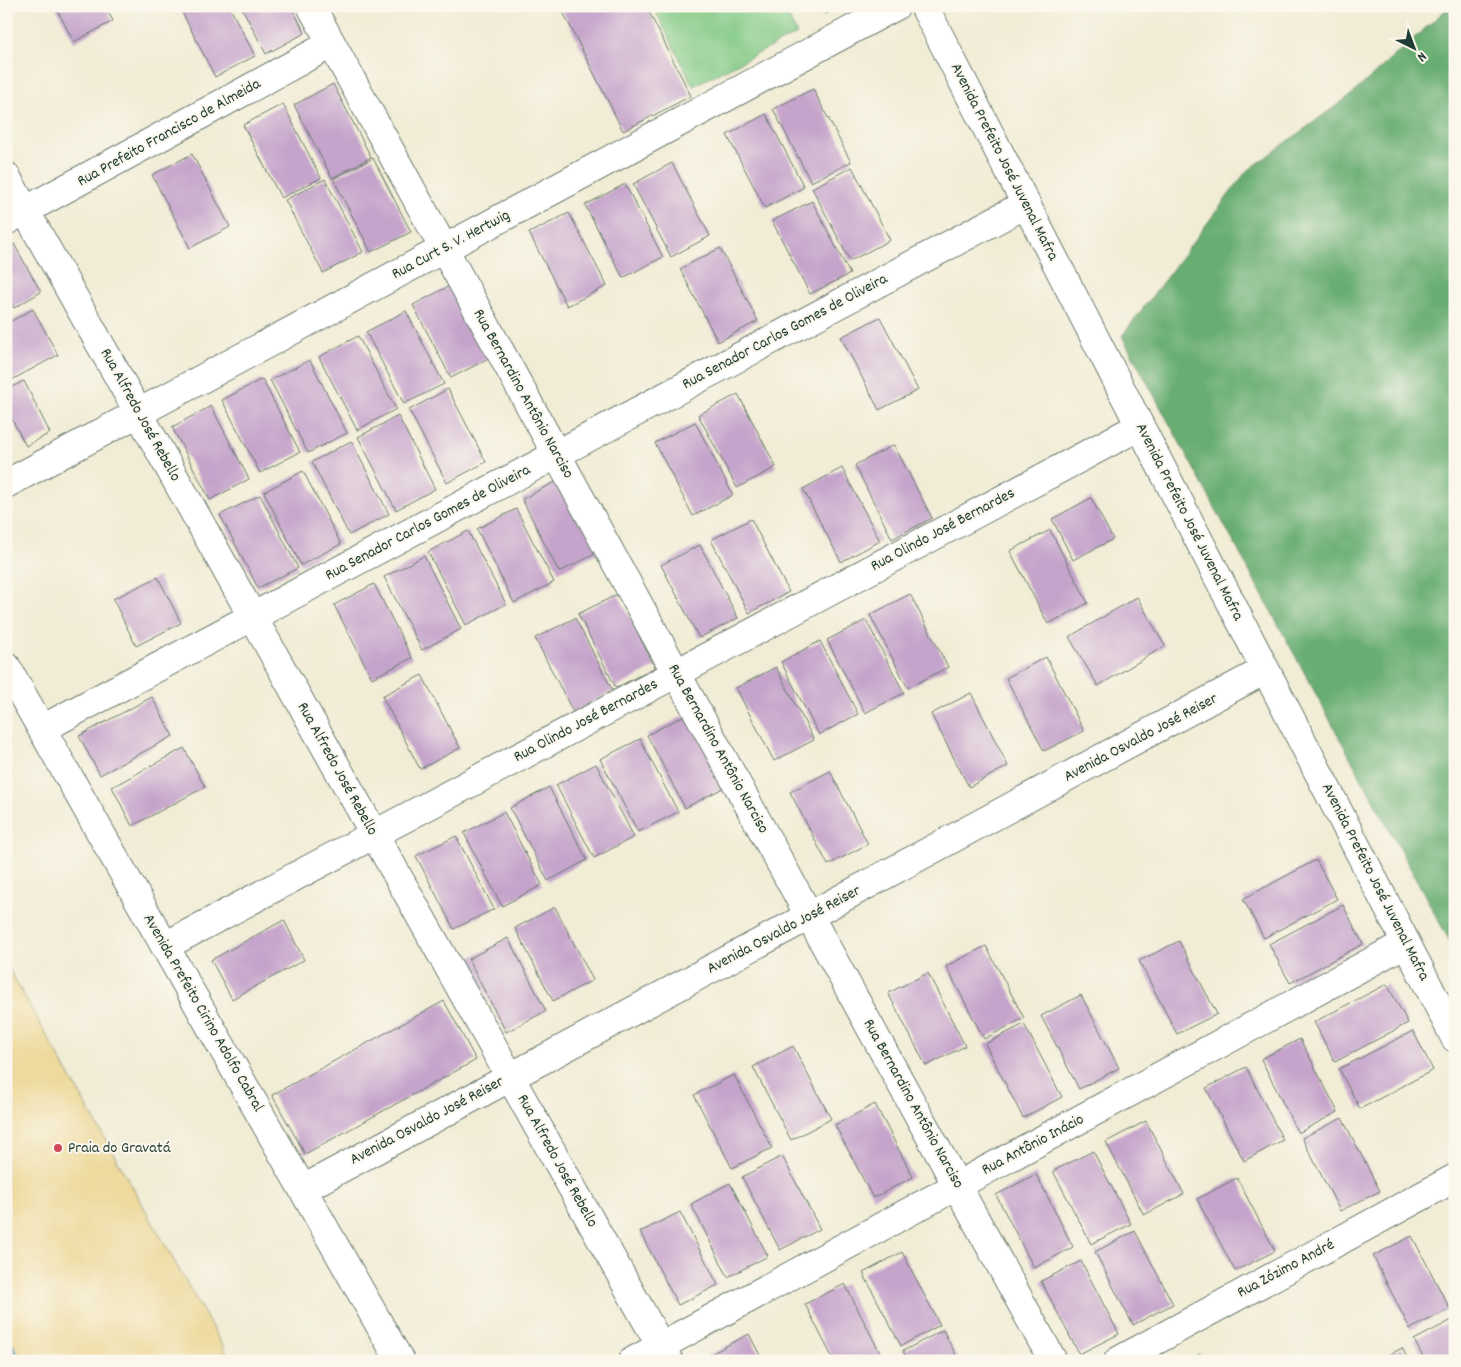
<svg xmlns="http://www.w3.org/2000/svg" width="1461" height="1367" viewBox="0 0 1461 1367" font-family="Dekko,sans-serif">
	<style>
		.green { fill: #81c985; stroke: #50835c }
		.forest { fill: #68ad72; stroke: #447553 }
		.sand { fill: #eeda9e; stroke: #868c69 }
		.water { fill: #70ade2; stroke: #48758b }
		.building { fill: #c5a4cb }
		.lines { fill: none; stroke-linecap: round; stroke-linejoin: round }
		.street-casing { stroke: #687a6c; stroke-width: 30 }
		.secondary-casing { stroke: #687a6c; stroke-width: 30 }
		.street { stroke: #fff; stroke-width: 28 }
		.secondary { stroke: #fff; stroke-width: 28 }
		.poi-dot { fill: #d1495b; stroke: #fbf7ec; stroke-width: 2 }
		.labels { text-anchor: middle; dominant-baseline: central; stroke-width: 4; stroke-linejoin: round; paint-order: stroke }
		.street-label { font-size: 16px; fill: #1f3d34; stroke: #fbf7ec }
		.poi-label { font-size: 16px; fill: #1f3d34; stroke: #fbf7ec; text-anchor: start }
	</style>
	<rect width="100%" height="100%" fill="#fbf7ec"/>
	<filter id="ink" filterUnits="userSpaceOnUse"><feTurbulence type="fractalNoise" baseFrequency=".02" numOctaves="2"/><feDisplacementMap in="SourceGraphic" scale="10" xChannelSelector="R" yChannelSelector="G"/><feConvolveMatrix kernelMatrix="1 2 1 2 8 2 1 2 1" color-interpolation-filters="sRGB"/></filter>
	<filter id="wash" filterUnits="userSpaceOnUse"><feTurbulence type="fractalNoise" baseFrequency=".0096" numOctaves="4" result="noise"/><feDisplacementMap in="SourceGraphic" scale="20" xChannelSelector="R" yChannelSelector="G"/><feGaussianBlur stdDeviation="1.12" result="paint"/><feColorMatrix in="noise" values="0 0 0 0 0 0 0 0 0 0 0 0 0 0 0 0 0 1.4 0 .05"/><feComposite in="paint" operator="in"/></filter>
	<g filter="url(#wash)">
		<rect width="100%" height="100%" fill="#f1ecd5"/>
		<path class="green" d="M653,6H783L797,34L693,86Z"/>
		<path class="forest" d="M1450,6H1455V951L1122,336L1246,172L1352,94Z"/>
		<path class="sand" d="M6,964L231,1361H22L6,1332Z"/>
		<path class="water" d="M6,1332L22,1361H6Z"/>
		<g id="blocks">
			<path class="building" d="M55,6H105L113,21L74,42Z
				M179,6H229L255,56L215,77Z
				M241,6H291L305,33L266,54Z
				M560,6H646L691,96L623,131Z
				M822,6H840L826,14Z
				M333,84L371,157L332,178L294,105Z
				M813,89L851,162L811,182L773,109Z
				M283,104L321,178L281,198L243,125Z
				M766,114L804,187L765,208L727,135Z
				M192,154L230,227L190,248L152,175Z
				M373,158L411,232L371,252L333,179Z
				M672,163L710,236L671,257L633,184Z
				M852,167L890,240L850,261L812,188Z
				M325,179L363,252L323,273L285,200Z
				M625,184L663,257L623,278L585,205Z
				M812,201L850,274L810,294L772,221Z
				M569,213L607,286L567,306L529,233Z
				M14,244L41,292L14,308L6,293V248Z
				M720,248L758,321L718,342L680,269Z
				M453,284L491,357L451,378L413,305Z
				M33,309L58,355L6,383V324Z
				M406,311L444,384L404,404L366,332Z
				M880,317L918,390L879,410L841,337Z
				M358,336L396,409L357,430L319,357Z
				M310,360L347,433L308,453L270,380Z
				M262,379L300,452L260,473L222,400Z
				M24,381L50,433L26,446L6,408V390Z
				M448,389L486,462L447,483L409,410Z
				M738,394L776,467L737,488L698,415Z
				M211,406L249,479L210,500L172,427Z
				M398,416L435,489L396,510L358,437Z
				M695,422L733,495L693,516L655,443Z
				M351,441L389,514L349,535L312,462Z
				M894,445L932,518L892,539L855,465Z
				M842,468L880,541L841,562L803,489Z
				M303,471L341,544L301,565L264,492Z
				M561,479L599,552L559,572L522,499Z
				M260,495L298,568L258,588L220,515Z
				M1091,498L1113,539L1073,560L1052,519Z
				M516,509L554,582L514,603L477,529Z
				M751,519L789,592L749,613L711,540Z
				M1050,530L1088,603L1048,624L1010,551Z
				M468,531L506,604L466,625L428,552Z
				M700,545L738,618L699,638L661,565Z
				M424,556L461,629L422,650L384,577Z
				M158,577L181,623L136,646L113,599Z
				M374,584L412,658L372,678L334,605Z
				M618,594L655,667L616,688L578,614Z
				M910,594L948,667L908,688L870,615Z
				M1137,597L1165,646L1098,686L1069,637Z
				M575,618L613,691L573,712L535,638Z
				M866,620L904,693L865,713L827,640Z
				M820,641L858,714L819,735L781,662Z
				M1046,657L1084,731L1044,751L1006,678Z
				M776,667L814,740L774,761L736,688Z
				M422,675L460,748L420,769L382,696Z
				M971,693L1008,766L969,787L931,714Z
				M152,697L173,736L100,775L79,736Z
				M687,714L725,787L685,808L647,735Z
				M640,739L678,812L638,832L600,759Z
				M184,748L205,787L132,826L112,787Z
				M596,764L634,837L594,858L556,785Z
				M830,771L868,844L828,865L790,792Z
				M549,787L587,860L548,881L510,808Z
				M504,812L542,885L502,906L464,833Z
				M456,836L494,909L454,929L416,856Z
				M1316,860L1337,899L1264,938L1243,899Z
				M1343,905L1363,944L1290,983L1269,944Z
				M555,907L593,980L553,1001L515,928Z
				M284,920L304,960L232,999L211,960Z
				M508,938L546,1011L506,1032L468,959Z
				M1179,941L1217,1014L1177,1034L1139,961Z
				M986,946L1024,1018L984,1039L946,966Z
				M928,973L965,1046L926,1066L888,993Z
				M1387,984L1408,1023L1335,1062L1314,1022Z
				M1081,995L1119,1068L1079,1089L1041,1016Z
				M444,1001L476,1060L305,1154L272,1095Z
				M1024,1024L1062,1097L1023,1118L985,1044Z
				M1413,1031L1433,1070L1360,1109L1339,1069Z
				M1300,1039L1338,1112L1298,1133L1261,1059Z
				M793,1046L831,1119L791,1140L753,1067Z
				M1246,1067L1283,1140L1244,1161L1206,1088Z
				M734,1075L772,1148L732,1168L694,1095Z
				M875,1104L913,1177L873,1198L835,1125Z
				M1342,1118L1380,1191L1340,1211L1302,1138Z
				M1146,1121L1184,1194L1144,1215L1106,1142Z
				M1093,1151L1131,1224L1091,1244L1053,1171Z
				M782,1156L820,1229L780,1250L742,1177Z
				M1036,1174L1073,1247L1034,1268L996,1195Z
				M1237,1178L1275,1251L1235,1271L1197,1199Z
				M730,1183L768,1256L728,1277L691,1204Z
				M680,1212L718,1285L678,1305L640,1232Z
				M1135,1231L1173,1304L1133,1325L1095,1252Z
				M1412,1236L1450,1309L1410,1329L1373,1256Z
				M902,1252L940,1325L901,1346L863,1273Z
				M1081,1261L1119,1334L1079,1354L1041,1281Z
				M845,1284L882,1357L874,1361H834L805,1304Z
				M1454,1319L1455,1361H1425L1414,1340Z
				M943,1330L959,1361H908L903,1351Z
				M749,1334L763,1361H712L709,1355Z
				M1402,1348L1409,1361H1377Z
				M1200,1354L1204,1361H1187Z"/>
		</g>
	</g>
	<g filter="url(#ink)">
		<use href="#blocks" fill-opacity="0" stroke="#687a6c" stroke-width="1"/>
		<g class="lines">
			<defs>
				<path id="street" d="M311,6L1053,1361
					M6,176L669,1361
					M6,221L331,44
					M6,484L896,6
					M42,729L1026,204
					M165,946L1140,426
					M633,1361L1406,943
					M1118,1361L1455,1178"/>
				<path id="secondary" d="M924,6L1455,1038
					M6,666L400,1361
					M303,1189L1265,670"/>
			</defs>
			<use href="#street" class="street-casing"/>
			<use href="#secondary" class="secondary-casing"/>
			<use href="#street" class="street"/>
			<use href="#secondary" class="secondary"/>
		</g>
	</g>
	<circle class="poi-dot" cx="58" cy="1148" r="5"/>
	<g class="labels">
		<g class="street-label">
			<text transform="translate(169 133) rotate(-29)">Rua Prefeito Francisco de Almeida</text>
			<text transform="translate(1004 162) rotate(63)">Avenida Prefeito José Juvenal Mafra</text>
			<text transform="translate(451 245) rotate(-28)">Rua Curt S. V. Hertwig</text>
			<text transform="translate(785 332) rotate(-28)">Rua Senador Carlos Gomes de Oliveira</text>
			<text transform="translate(523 394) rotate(61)">Rua Bernardino Antônio Narciso</text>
			<text transform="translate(140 415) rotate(61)">Rua Alfredo José Rebello</text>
			<text transform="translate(1189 522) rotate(63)">Avenida Prefeito José Juvenal Mafra</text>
			<text transform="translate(428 523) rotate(-28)">Rua Senador Carlos Gomes de Oliveira</text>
			<text transform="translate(943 530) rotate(-28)">Rua Olindo José Bernardes</text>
			<text transform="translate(586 721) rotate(-28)">Rua Olindo José Bernardes</text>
			<text transform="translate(1141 738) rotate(-28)">Avenida Osvaldo José Reiser</text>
			<text transform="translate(718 749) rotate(61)">Rua Bernardino Antônio Narciso</text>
			<text transform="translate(337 769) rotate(61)">Rua Alfredo José Rebello</text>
			<text transform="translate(1375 882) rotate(63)">Avenida Prefeito José Juvenal Mafra</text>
			<text transform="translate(784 930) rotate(-28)">Avenida Osvaldo José Reiser</text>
			<text transform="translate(203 1013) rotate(60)">Avenida Prefeito Cirino Adolfo Cabral</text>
			<text transform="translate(913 1104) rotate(61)">Rua Bernardino Antônio Narciso</text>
			<text transform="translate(427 1121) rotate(-28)">Avenida Osvaldo José Reiser</text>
			<text transform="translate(1033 1145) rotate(-28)">Rua Antônio Inácio</text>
			<text transform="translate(557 1161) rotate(61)">Rua Alfredo José Rebello</text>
			<text transform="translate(1286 1269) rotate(-28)">Rua Zózimo André</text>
		</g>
		<g class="poi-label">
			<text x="68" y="1148">Praia do Gravatá</text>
		</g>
	</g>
	<rect width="1461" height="1367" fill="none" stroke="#fbf7ec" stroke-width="25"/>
	<g transform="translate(1414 48) rotate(138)" stroke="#fbf7ec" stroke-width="4" paint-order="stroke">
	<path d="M0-4L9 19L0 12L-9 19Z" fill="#1f3d34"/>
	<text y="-8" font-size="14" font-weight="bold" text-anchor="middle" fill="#1f3d34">N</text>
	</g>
</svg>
